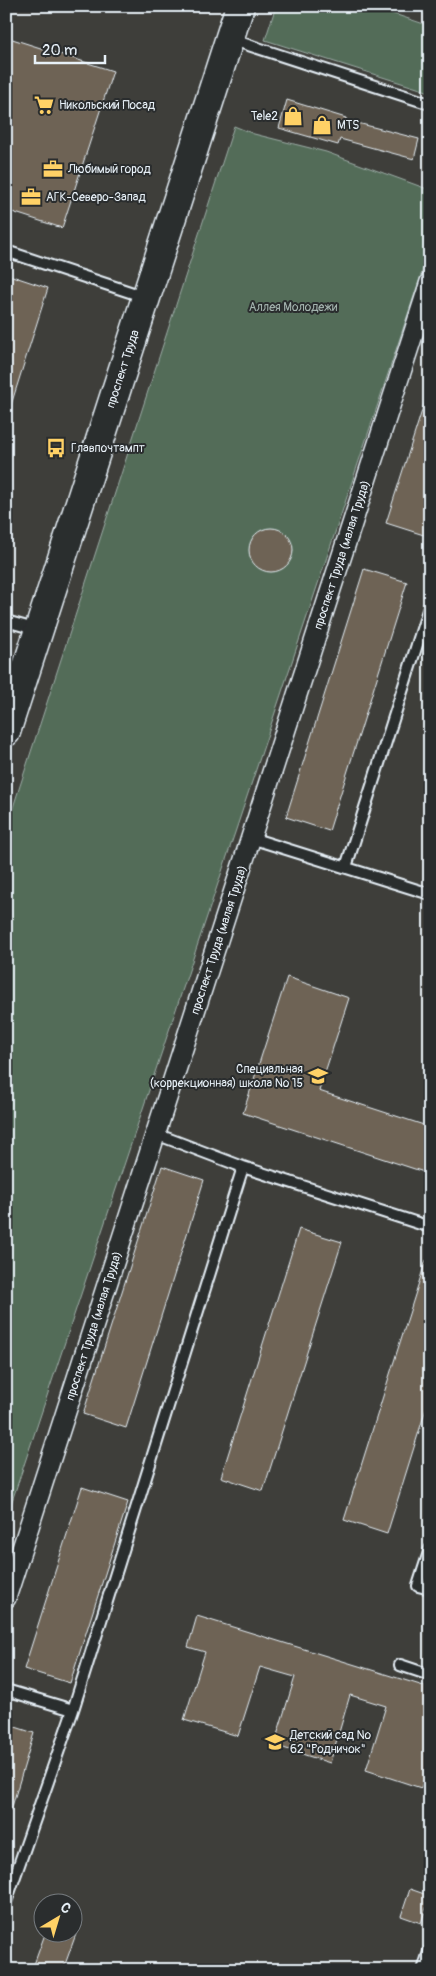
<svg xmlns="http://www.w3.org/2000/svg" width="436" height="1976" viewBox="0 0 436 1976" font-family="Pangolin,sans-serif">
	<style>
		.green { fill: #536c59; stroke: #9eaea8 }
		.building { fill: #6e6455; stroke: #e8f1f8 }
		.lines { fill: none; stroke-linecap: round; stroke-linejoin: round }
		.lane-casing { stroke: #e8f1f8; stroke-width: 14 }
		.street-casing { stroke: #e8f1f8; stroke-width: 22 }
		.secondary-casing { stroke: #e8f1f8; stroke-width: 31 }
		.lane { stroke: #2a2d2e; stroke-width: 10 }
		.street { stroke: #2a2d2e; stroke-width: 19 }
		.secondary { stroke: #2a2d2e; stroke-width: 28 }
		.labels { text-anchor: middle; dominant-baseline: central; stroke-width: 4; stroke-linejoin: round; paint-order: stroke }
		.poi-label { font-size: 12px; fill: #e8f1f8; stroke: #2a2d2e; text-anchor: start }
		.park-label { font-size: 12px; fill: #a5b5b0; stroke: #2a2d2e }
		.street-label { font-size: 12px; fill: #e8f1f8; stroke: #2a2d2e }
	</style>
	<rect width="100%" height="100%" fill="#3e3e3a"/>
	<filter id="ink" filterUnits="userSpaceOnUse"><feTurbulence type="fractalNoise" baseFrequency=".02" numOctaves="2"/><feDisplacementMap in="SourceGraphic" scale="10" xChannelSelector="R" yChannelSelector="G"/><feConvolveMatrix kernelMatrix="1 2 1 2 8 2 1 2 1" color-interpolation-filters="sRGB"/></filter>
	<g filter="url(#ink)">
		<path class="green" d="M276,6H370L430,26V92L265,40Z
			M234,126L254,134L326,152L430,190V248L6,1519V829Z"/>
		<path class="building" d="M6,37L113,71L62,228L6,210Z
			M287,100L346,118V120L419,139L414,159L340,139L338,145L279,128Z
			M6,274L48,288L10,408L6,407Z
			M426,398L430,399V537L386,523Z
			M249 550a22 22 0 1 1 44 0a22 22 0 1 1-44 0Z
			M364,569L407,582L329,831L286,817Z
			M287,977L349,998L319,1091L430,1127V1174L243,1113Z
			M162,1166L204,1180L126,1428L83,1414Z
			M299,1229L342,1242L263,1491L221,1477Z
			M426,1260L430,1261V1396L387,1534L344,1520Z
			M82,1487L128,1502L70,1683L24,1669Z
			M197,1616L430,1688V1760L421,1788L366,1770L386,1706L350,1695L330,1763L274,1745L295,1677L260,1667L238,1736L184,1720L205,1652L188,1647Z
			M6,1724L34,1733L11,1810L6,1809Z
			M410,1889L430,1896L421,1923L401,1916Z
			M45,1934H76L63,1970H32Z"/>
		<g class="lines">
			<defs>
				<path id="lane" d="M230,39L430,104
					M6,251L145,297
					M6,621L38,630
					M251,838L430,894
					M346,867L430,604
					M156,1134L243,1167L430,1227
					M430,1549L418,1586L430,1589
					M400,1665L430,1675
					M6,1690L73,1710
					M6,1902L73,1710L243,1167
					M423,1970L430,1949"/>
				<path id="street" d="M6,1598L430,282"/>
				<path id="secondary" d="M6,732L240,6"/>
			</defs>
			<use href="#lane" class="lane-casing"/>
			<use href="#street" class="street-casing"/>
			<use href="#secondary" class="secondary-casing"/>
			<use href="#lane" class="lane"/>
			<use href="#street" class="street"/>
			<use href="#secondary" class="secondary"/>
		</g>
	</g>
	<defs>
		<symbol id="supermarket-bare" viewBox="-9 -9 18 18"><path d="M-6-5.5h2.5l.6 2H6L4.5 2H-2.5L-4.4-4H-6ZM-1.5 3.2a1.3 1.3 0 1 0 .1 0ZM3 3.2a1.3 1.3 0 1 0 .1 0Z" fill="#ffd166" stroke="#2a2d2e" stroke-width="2.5" paint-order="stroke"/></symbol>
		<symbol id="shop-bare" viewBox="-9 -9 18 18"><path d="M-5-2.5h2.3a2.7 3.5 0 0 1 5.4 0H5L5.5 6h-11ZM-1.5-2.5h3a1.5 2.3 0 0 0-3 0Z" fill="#ffd166" stroke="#2a2d2e" stroke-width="2.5" paint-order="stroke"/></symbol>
		<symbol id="office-bare" viewBox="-9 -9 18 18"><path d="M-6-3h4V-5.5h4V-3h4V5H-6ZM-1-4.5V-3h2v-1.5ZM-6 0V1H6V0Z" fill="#ffd166" stroke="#2a2d2e" stroke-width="2.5" paint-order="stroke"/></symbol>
		<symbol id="bus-bare" viewBox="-9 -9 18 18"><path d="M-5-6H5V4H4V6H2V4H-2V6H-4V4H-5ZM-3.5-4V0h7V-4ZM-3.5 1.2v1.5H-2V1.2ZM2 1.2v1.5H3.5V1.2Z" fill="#ffd166" stroke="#2a2d2e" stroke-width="2.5" paint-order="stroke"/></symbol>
		<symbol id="school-bare" viewBox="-9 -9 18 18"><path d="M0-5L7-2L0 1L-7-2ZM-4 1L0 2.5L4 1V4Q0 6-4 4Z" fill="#ffd166" stroke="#2a2d2e" stroke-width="2.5" paint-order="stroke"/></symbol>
	</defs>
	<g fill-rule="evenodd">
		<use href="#supermarket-bare" x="30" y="91" width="28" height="28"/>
		<use href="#shop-bare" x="279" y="102" width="28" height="28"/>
		<use href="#shop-bare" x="308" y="111" width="28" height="28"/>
		<use href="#office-bare" x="39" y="155" width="28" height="28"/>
		<use href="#office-bare" x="17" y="183" width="28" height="28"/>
		<use href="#bus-bare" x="42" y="434" width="28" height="28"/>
		<use href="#school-bare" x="304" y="1062" width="28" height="28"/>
		<use href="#school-bare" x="261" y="1728" width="28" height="28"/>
	</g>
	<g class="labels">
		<g class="poi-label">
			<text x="59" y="105">Никольский Посад</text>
			<text x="278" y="116" text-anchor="end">Tele2</text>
			<text x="337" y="125">MTS</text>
			<text x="68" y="169">Любимый город</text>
			<text x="46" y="197">АГК-Северо-Запад</text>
			<text x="71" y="448">Главпочтампт</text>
			<text x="303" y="1069" text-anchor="end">Специальная<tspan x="303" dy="14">(коррекционная) школа № 15</tspan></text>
			<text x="290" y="1735">Детский сад №<tspan x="290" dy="14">62 "Родничок"</tspan></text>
		</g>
		<g class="park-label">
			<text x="293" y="307">Аллея Молодежи</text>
		</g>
		<g class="street-label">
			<text transform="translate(123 369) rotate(-72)">проспект Труда</text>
			<text transform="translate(342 555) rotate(-72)">проспект Труда (малая Труда)</text>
			<text transform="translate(219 940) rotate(-72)">проспект Труда (малая Труда)</text>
			<text transform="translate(94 1326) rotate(-72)">проспект Труда (малая Труда)</text>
		</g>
	</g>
	<rect width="436" height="1976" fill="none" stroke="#2a2d2e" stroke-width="25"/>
	<rect x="12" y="12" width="411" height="1951" fill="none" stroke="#e8f1f8" stroke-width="2" filter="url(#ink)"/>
	<g transform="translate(58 1918) rotate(38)"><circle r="24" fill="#2a2d2e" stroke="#767b7f"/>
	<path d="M0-4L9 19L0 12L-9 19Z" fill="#ffd166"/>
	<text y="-8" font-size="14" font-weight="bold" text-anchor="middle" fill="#e8f1f8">С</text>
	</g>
	<path d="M35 55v8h70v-8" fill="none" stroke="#e8f1f8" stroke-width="2.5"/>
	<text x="42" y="55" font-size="15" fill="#e8f1f8" stroke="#2a2d2e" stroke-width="4" paint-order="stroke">20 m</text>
</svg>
